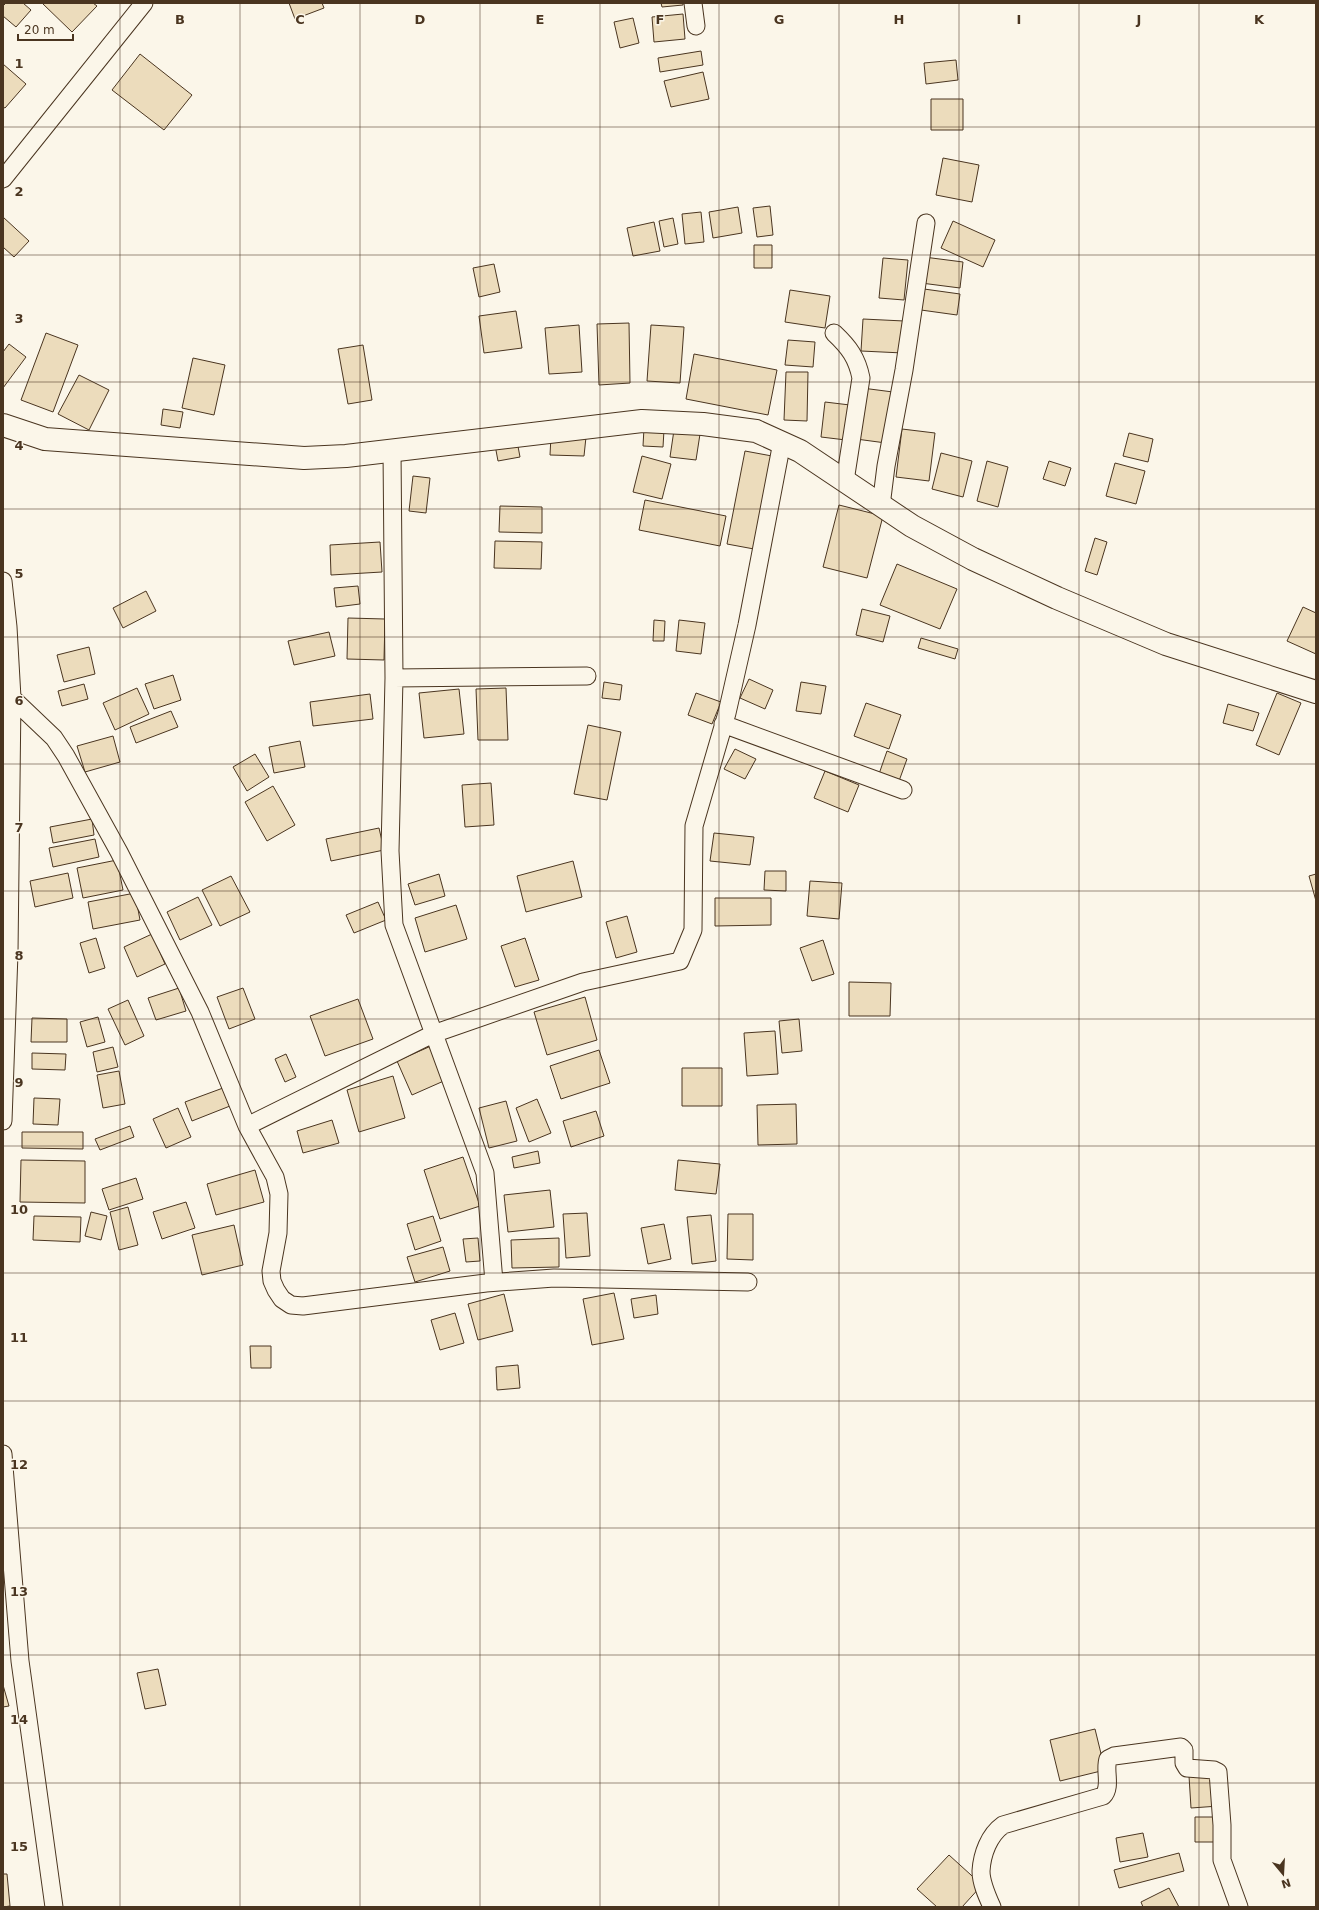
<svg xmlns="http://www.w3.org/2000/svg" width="1319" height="1910" viewBox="0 0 1319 1910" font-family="'DejaVu Sans',sans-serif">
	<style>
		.building { fill: #ecdcbc; stroke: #4a3520 }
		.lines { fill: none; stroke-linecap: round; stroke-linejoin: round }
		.street-casing { stroke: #4a3520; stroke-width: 19 }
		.secondary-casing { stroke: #4a3520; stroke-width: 24 }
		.street { stroke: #fbf6e9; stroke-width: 17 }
		.secondary { stroke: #fbf6e9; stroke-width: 22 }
		.grid { fill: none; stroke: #4a3520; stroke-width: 1; stroke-opacity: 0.55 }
		.grid-label { font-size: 13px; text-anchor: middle; font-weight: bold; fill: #4a3520; stroke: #fbf6e9; stroke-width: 3; stroke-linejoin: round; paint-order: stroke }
	</style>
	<rect width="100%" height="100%" fill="#fbf6e9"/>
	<path class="building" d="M6,3H23L31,10L16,27L3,16V6Z
		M42,3H93L97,6L72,32Z
		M289,3H322L324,8L295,19Z
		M661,3H683V5L662,7Z
		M683,14L685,39L654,42L652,17Z
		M633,18L639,43L620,48L614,22Z
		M701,51L703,65L660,72L658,58Z
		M140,54L192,95L164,130L112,90Z
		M956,60L958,80L926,84L924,63Z
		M3,64L26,84L5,108L3,107Z
		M703,72L709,99L671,107L664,81Z
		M931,99H963V130H931Z
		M943,158L979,165L972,202L936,195Z
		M770,206L773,235L757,237L753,208Z
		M738,207L742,233L713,238L709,212Z
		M701,212L704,242L685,244L682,214Z
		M3,217L29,241L14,257L3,247Z
		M673,218L678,244L664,247L659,221Z
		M953,221L995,240L983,267L941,248Z
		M654,222L660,251L633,256L627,228Z
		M754,245H772V268H754Z
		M924,257L963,262L960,288L921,283Z
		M883,258L908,260L904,300L879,298Z
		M494,264L500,292L479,297L473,268Z
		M924,289L960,294L957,315L921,310Z
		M790,290L830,296L825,328L785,322Z
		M516,311L522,348L484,353L479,316Z
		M863,319L904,321L903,353L861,351Z
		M629,323L630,383L599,385L597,324Z
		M579,325L582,372L549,374L545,328Z
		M651,325L684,327L680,383L647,381Z
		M46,333L78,345L53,412L21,400Z
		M788,340L815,342L813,367L785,365Z
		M9,344L26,357L3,388V352Z
		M363,345L372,400L348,404L338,349Z
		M694,354L777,370L768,415L686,399Z
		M193,358L225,365L214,415L182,408Z
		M786,372H808L807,421L784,420Z
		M79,375L109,390L89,430L58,414Z
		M862,388L893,392L886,443L856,439Z
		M825,402L850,405L846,440L821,437Z
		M163,409L183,412L180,428L161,425Z
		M644,428L664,430L663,447L643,446Z
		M902,429L935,433L929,481L896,477Z
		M674,430L700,434L696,460L670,457Z
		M1129,433L1153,439L1148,462L1123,456Z
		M551,436L586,437L584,456L550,455Z
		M517,441L520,457L498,461L495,445Z
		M745,451L772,456L754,549L727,544Z
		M941,453L972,461L963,497L932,489Z
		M642,456L671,464L662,499L633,492Z
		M987,461L1008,467L998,507L977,501Z
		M1049,461L1071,468L1065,486L1043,479Z
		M1115,463L1145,471L1136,504L1106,496Z
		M413,476L430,478L426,513L409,511Z
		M645,500L726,516L720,546L639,530Z
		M839,505L883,516L867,578L823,567Z
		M500,506L542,507V533L499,532Z
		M1095,538L1107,542L1097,575L1085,571Z
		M495,541L542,542L541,569L494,568Z
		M380,542L382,572L331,575L330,545Z
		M897,564L957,589L940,629L880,605Z
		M358,586L360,604L336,607L334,588Z
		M146,591L156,611L123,628L113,608Z
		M1303,607L1316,613V654L1287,641Z
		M862,609L890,616L883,642L856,635Z
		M348,618L385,619L384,660L347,659Z
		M654,620L665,621L664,641H653Z
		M679,620L705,623L701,654L676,651Z
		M329,632L335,656L294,665L288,641Z
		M921,638L958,649L955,659L918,648Z
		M89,647L95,674L64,682L57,655Z
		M173,675L181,700L154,709L145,684Z
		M749,679L773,690L765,709L740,698Z
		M604,682L622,685L620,700L602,698Z
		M801,682L826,686L821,714L796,711Z
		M84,684L88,699L62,706L58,691Z
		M137,688L149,714L115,730L103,703Z
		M506,688L508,740H478L476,689Z
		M459,689L464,734L424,738L419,693Z
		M696,693L721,702L712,724L688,715Z
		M1277,693L1301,703L1279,755L1256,745Z
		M370,694L373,719L313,726L310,702Z
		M866,703L901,715L889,749L854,736Z
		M1228,704L1259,713L1253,731L1223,723Z
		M171,711L178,727L136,743L130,727Z
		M588,725L621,732L607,800L574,794Z
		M113,736L120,762L85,772L77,746Z
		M300,741L305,767L274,773L269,747Z
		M735,749L756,759L745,779L724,769Z
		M887,751L907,759L899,781L879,774Z
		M255,754L269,777L247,791L233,767Z
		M825,771L859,785L848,812L814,798Z
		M491,783L494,825L465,827L462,785Z
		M273,786L295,825L267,841L245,802Z
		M92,819L94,835L53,843L50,827Z
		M379,828L384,850L331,861L326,839Z
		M714,833L754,837L750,865L710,861Z
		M95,839L99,857L53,867L49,848Z
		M117,860L123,890L83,898L77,868Z
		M573,861L582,897L526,912L517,876Z
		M765,871H786V891L764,890Z
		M68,873L73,898L35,907L30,881Z
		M439,874L445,896L415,905L408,884Z
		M1316,874V901L1309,876Z
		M231,876L250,912L220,926L202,890Z
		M810,881L842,883L839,919L807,916Z
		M135,893L140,920L93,929L88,902Z
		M198,897L212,925L180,940L167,912Z
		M715,898H771V925L715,926Z
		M378,902L386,920L354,933L346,915Z
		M456,905L467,939L425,952L415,918Z
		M627,916L637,952L616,958L606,922Z
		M152,934L165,964L137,977L124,947Z
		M96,938L105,968L89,973L80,943Z
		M525,938L539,980L515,987L501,946Z
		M823,940L834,974L812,981L800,948Z
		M849,982L891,983L890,1016H849Z
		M179,988L186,1011L156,1020L148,998Z
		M243,988L255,1019L229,1029L217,997Z
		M585,997L597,1040L547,1055L534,1012Z
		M358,999L373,1039L325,1056L310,1016Z
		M128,1000L144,1036L125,1045L108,1009Z
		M98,1017L105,1042L87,1047L80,1022Z
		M32,1018L67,1019V1042H31Z
		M799,1019L802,1051L782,1053L779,1021Z
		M775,1031L778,1074L747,1076L744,1033Z
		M431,1046L446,1080L412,1095L397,1061Z
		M113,1047L118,1067L97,1072L93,1052Z
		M599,1050L610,1083L561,1099L550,1066Z
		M32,1053L66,1054L65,1070L32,1069Z
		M286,1054L296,1077L285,1082L275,1059Z
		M682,1068H722V1106H682Z
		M119,1071L125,1104L103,1108L97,1075Z
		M393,1076L405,1118L359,1132L347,1090Z
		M223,1088L230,1106L192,1121L185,1102Z
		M34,1098L60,1099L58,1125L33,1124Z
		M537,1099L551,1133L529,1142L516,1108Z
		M506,1101L517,1141L489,1148L479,1108Z
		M796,1104L797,1144L758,1145L757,1105Z
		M178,1108L191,1137L166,1148L153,1119Z
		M596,1111L604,1136L571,1147L563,1121Z
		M332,1120L339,1143L303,1153L297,1131Z
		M130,1126L134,1137L100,1150L95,1139Z
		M22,1132H83V1149L22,1148Z
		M538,1151L540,1163L514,1168L512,1157Z
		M463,1157L480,1206L440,1219L424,1170Z
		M21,1160L85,1161V1203L20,1202Z
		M678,1160L720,1164L716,1194L675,1190Z
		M255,1170L264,1202L216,1215L207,1184Z
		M136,1178L143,1199L109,1210L102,1189Z
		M550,1190L554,1227L508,1232L504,1195Z
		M186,1202L195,1228L162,1239L153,1212Z
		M128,1207L138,1245L119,1250L110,1212Z
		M91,1212L107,1216L101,1240L85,1236Z
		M587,1213L590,1256L566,1258L563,1214Z
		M728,1214H753V1260L727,1259Z
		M711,1215L716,1261L692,1264L687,1217Z
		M34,1216L81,1217L80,1242L33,1240Z
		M433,1216L441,1241L415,1250L407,1224Z
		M664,1224L671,1259L648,1264L641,1228Z
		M234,1225L243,1265L202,1275L192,1235Z
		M478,1238L480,1261L466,1262L463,1239Z
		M559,1238V1267L512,1268L511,1240Z
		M443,1247L450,1271L415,1282L407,1257Z
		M614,1293L624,1339L592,1345L583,1299Z
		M504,1294L513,1331L478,1340L468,1304Z
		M656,1295L658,1314L634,1318L631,1299Z
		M455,1313L464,1343L440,1350L431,1320Z
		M250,1346H271V1368H251Z
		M518,1365L520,1388L497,1390L496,1367Z
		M158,1669L166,1705L145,1709L137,1673Z
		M3,1685L9,1706L3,1707Z
		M1095,1729L1105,1770L1060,1781L1050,1740Z
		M1218,1774L1219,1806L1191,1808L1189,1776Z
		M1195,1817H1220V1842H1195Z
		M1143,1833L1148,1857L1120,1862L1116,1838Z
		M1179,1853L1184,1871L1119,1888L1114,1870Z
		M949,1855L982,1885L962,1907H937L917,1889Z
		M3,1874H7L10,1906L3,1907Z
		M1169,1888L1179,1907H1143L1141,1902Z"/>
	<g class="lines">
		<defs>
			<path id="street" d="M693,3L696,26
				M3,179L144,3
				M834,333C849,347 857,358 861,378L845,481
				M392,450L394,678L390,851L394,925L485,1173L494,1282
				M881,506L886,466L904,370L926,223
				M3,581L8,627L12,698L9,953L3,1121
				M394,678L587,676
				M12,698L54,738L66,756L119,852L200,1012L247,1126L275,1177L279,1194L278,1233L271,1271L272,1281L276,1290L282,1299L291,1305L303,1306L486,1283L554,1278L748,1282
				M723,724L903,790
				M247,1126L433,1034L583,982L680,961L693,930L694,826L727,713L747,625L782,442
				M3,1454L20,1661L54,1907
				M992,1907C987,1896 981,1883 981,1871C982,1854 989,1835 1003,1825L1103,1796C1112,1787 1104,1770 1108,1759L1114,1756L1181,1747L1184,1750V1763L1187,1768L1214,1770L1218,1772L1222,1825V1860L1239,1907"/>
			<path id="secondary" d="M3,425L45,439L304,458L346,456L642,421L703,424L756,431L800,451L912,526L973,559L1057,598L1166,644L1316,692"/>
		</defs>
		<use href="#street" class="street-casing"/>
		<use href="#secondary" class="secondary-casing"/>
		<use href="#street" class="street"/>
		<use href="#secondary" class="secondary"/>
	</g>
	<path class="grid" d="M120,3V1907M240,3V1907M360,3V1907M480,3V1907M600,3V1907M719,3V1907M839,3V1907M959,3V1907M1079,3V1907M1199,3V1907M3,127H1316M3,255H1316M3,382H1316M3,509H1316M3,637H1316M3,764H1316M3,891H1316M3,1019H1316M3,1146H1316M3,1273H1316M3,1401H1316M3,1528H1316M3,1655H1316M3,1783H1316"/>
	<g class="grid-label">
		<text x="180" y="24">B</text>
		<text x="300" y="24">C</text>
		<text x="420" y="24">D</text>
		<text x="540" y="24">E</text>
		<text x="660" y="24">F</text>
		<text x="779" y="24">G</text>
		<text x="899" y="24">H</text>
		<text x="1019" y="24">I</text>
		<text x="1139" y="24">J</text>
		<text x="1259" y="24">K</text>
		<text x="19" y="68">1</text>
		<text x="19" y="196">2</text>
		<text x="19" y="323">3</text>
		<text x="19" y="450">4</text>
		<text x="19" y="578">5</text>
		<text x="19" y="705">6</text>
		<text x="19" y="832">7</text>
		<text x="19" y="960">8</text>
		<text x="19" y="1087">9</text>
		<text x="19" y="1214">10</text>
		<text x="19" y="1342">11</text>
		<text x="19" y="1469">12</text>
		<text x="19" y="1596">13</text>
		<text x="19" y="1724">14</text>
		<text x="19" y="1851">15</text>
	</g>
	<rect width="1319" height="1910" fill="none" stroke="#4a3520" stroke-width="8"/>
	<g transform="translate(1283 1874) rotate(162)" stroke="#fbf6e9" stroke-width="3" paint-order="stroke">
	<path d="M0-3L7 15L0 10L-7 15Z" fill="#4a3520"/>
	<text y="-6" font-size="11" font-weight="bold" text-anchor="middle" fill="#4a3520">N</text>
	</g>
	<path d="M18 34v6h55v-6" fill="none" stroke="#4a3520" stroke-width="2"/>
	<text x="24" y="34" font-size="12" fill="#4a3520" stroke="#fbf6e9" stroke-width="3" paint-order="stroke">20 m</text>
</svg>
